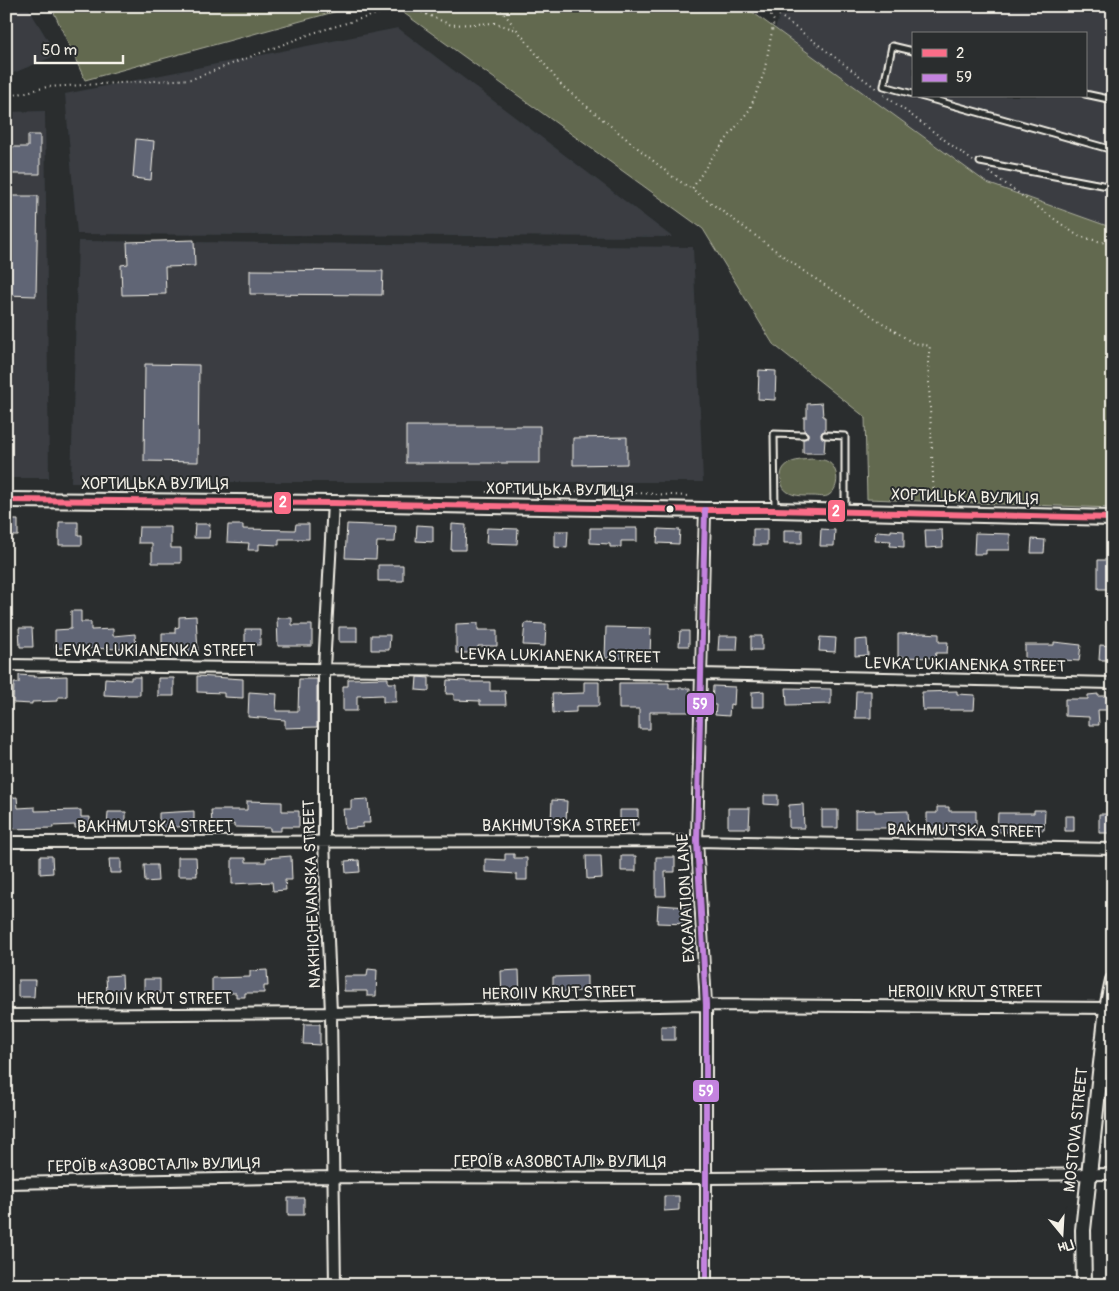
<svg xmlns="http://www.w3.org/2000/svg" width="1119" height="1291" viewBox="0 0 1119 1291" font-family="Pangolin,sans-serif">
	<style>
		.built { fill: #3a3e43; fill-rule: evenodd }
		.green { fill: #62694f; stroke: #abad9c }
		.building { fill: #616574; stroke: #f4f1e8 }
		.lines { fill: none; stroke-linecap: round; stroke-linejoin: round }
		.service-casing { stroke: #f4f1e8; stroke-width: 9 }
		.minor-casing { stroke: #f4f1e8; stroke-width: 14 }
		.tertiary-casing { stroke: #f4f1e8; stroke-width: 18 }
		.path { stroke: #f4f1e8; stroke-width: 2; stroke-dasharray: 1 4; stroke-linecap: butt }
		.service { stroke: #2a2d2e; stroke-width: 5 }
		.minor { stroke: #2a2d2e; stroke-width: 10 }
		.tertiary { stroke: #2a2d2e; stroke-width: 14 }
		.bus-1-casing { stroke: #2a2d2e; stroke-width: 10 }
		.bus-2-casing { stroke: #2a2d2e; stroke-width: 10 }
		.bus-1 { stroke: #fb6d88; stroke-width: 6 }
		.bus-2 { stroke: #c483df; stroke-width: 6 }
		.bus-dot { fill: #f4f1e8; stroke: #2a2d2e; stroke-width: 2 }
		.labels { text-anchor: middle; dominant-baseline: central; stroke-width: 4; stroke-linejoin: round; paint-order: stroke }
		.street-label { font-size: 16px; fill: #f4f1e8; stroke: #2a2d2e }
		.line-badge { stroke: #2a2d2e; stroke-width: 2 }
		.badge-label { font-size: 14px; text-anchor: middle; font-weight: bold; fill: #fff }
	</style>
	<rect width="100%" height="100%" fill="#2a2d2e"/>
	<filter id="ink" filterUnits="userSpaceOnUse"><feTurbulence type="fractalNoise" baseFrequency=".02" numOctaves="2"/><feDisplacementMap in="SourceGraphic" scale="10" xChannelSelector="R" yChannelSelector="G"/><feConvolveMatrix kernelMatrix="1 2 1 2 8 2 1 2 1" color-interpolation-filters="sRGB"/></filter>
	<g filter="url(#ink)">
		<path class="built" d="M6,6H27L57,55L6,76Z
			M783,6H1113V228L987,183L775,29ZM913,34H1085V96H913Z
			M398,28L672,237L77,234L65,94Z
			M45,111L49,478H6V112Z
			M78,241L693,247L703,482H71Z"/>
		<path class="green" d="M51,6H356L85,80Z
			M394,6H744L987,183L1113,228V508L867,499L865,417L773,344L703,229Z
			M813,459C817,460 824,459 828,462C839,468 840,488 829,495C825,498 818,496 814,496C800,496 782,497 781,479C780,460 799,460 813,459Z"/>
		<path class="building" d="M28,135H40V174H6V147H28Z
			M136,139L154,141L151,180L133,178Z
			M6,196H38L36,296L6,295Z
			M194,240L195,266L165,267L166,294L122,295L121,265L128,264L127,242Z
			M250,270L383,271L382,295L250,294Z
			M145,364L199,365L198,462L144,461Z
			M759,370L776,371L775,400L758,399Z
			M822,403L823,417H825V431L822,432L821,435L825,439L824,453H803V439L808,436V433L804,431V417H807V404Z
			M406,426H540V463H406Z
			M627,437V464L573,465V438Z
			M6,520H18V536H6Z
			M59,522H78V535H82V545H59Z
			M195,524H210L209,538H194Z
			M296,524H309V539H279V545L259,544V550H248L249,543L227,542L228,525H243V529L295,530Z
			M347,524L396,526L395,542H377L376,559L345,558Z
			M452,524L466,525L465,550H451Z
			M417,525L433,526V542L416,541Z
			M139,527H171V548H181V563H152V543H138Z
			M487,528L518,529L517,544L486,543Z
			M590,528H637V541H621V547H610V544L590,543Z
			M658,529L680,530L679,544L657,543Z
			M753,529H767V545H753Z
			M821,529L835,530L834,546H820Z
			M784,530H802V543H784Z
			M891,530L904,531V547L890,546L891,541L875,540L876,531L891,532Z
			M925,530H942L943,547L926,548Z
			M555,531H568L567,548L555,547Z
			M975,533L1010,534V550H986V554H974Z
			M1032,539L1045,540L1044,553H1031Z
			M1098,560H1113V589H1098Z
			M378,565H403V581H378Z
			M71,611H81V622H91V630L113,629V636L135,634L136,649L55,648V630L71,629Z
			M196,616L198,652L189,653L188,646L162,645V633H175V628L179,627V617Z
			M277,618H292V625H312V646H278Z
			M478,623V630H497V646H478V653H456V624Z
			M525,623L546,624L545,646L523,645Z
			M339,627H357V642H339Z
			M606,627L651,628L650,656L624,655V658H605Z
			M19,628H32L33,647H20Z
			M245,629H260V645H245Z
			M680,631H689V646H679Z
			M923,633L939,634V642H948L947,653H936L935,658L898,657V634Z
			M371,635H390L389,650H371Z
			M719,636H738L737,650H718Z
			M751,636H762V650H751Z
			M820,637L836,638L835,652L819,651Z
			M867,639L868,655L855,656V640Z
			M1054,642L1081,645L1079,661L1062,660L1061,663H1025V645H1054Z
			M1100,645L1113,646V660H1099Z
			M19,675L34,676L33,677L67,676V697H58V701L32,702V704L13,703L14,683H19Z
			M197,676L243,679V698L224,697V693L197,692Z
			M131,677H140V695H124V696L104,695L105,678L131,680Z
			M417,677L429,678V691L416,690Z
			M158,678H174V696H158Z
			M388,678V683H396V702H383V695L357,696V711H343V686H348V679Z
			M299,679H317V727L285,728V720L248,717L249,692L277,694L276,711H298Z
			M447,680L466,681V682H490V691H505L506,705H480V701L454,700V694H446Z
			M584,682H599V706H576V712L553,713L552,694L584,693Z
			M619,683H669V688H690V712H650V729H639V709H619Z
			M713,686L735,687L734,705L730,704L729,716L715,715L716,705H712Z
			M786,688L831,689V704L787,705Z
			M764,691V707H752V692Z
			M856,691H871V718H855Z
			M957,691V694L975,695L974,710H923L922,692Z
			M1098,694V696H1111V710H1098L1099,725H1089V717L1065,716V699H1088V695Z
			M764,795H778V805L764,804Z
			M17,797L18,808L35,807V811L81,810V817H90V828H75V825L53,826V828L6,829L7,798Z
			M368,799L370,823H363V827L345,829L343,809H351V800Z
			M552,800L567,801L566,822H551Z
			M247,801L282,802V811H299V827H281V831H270V828L234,827V824L212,826L211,810H247Z
			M803,804L804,828H789V805Z
			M937,807H949V811H976V830H927V813H937Z
			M728,808H750L749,828H728Z
			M620,810H638V825H620Z
			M822,810H838V828H822Z
			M875,810V812L908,811L909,828H855V811Z
			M1034,810H1045L1044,830L1010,827V832H997L998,813H1034Z
			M194,811V826L159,828V813Z
			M108,812H126V828H107Z
			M1099,814H1113V833H1099Z
			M1065,816H1074V831H1065Z
			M505,854H514V858H527V880H517V874L485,872V859L505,860Z
			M40,856H52L53,873L40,874Z
			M291,856L292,880H285L286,890L273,891L272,882L232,884V858H246V862H266V858Z
			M586,856H601L602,878L587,879Z
			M621,856H636V871H621Z
			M178,857H196L197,876H178Z
			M656,857H675V872H665L666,896H656Z
			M109,859H121V873H110Z
			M359,860L360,872L346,873L345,861Z
			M144,865H157L158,881L145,882Z
			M658,905L689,907V924L657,923Z
			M368,969L377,970L376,996H367V991H344V976H367Z
			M267,970L268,986H264V993H245V997H236V993H212V978L250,977V971Z
			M519,970L520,998H502L501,971Z
			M122,975L123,994H107L106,976Z
			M587,976V991L553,992V977Z
			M144,979H160V994H144Z
			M18,980H35L34,997H18Z
			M304,1024H320V1045L303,1044Z
			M661,1026H675V1040H661Z
			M664,1196H679V1210L664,1211Z
			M288,1198H304V1215H288Z"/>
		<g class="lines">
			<defs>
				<path id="service" d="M913,51L892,46L884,86L913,94
					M1085,94L1113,100
					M920,96L1113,150
					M980,162L1113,187
					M825,435L845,436V510
					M775,509L774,434L804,435"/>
				<path id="minor" d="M333,503L324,668V841L331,1013L335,1285
					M705,510L697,841L706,1005V1285
					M6,665L700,674L1113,683
					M6,842L697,841L1113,849
					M6,1015L331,1013L706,1005L1113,1008
					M6,1183L333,1177L707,1178L1113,1174"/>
				<path id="tertiary" d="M6,500L333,503L705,510H775L1113,518
					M1084,1285L1083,1230L1107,1008L1113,980"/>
			</defs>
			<use href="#service" class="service-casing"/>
			<use href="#minor" class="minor-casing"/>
			<use href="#tertiary" class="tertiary-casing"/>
			<path class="path" d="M408,6L451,25L495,23L516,30
				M498,6L562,86L673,177L692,189
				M767,6L877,89
				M775,12L771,16L774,21L764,73L750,109L711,159L692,189L802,270L913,343L930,346L928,361L934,501
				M884,95L973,161
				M6,97L47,87L192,79L313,33L404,6
				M989,172L1078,236L1113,245
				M486,492L605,491L688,496"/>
			<use href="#service" class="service"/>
			<use href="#minor" class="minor"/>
			<use href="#tertiary" class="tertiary"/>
			<defs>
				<path id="bus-1" d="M6,500L333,503L705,510H775L1113,518"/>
				<path id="bus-2" d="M705,510L697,841L706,1005V1285"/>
			</defs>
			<use href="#bus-1" class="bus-1-casing"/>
			<use href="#bus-2" class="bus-2-casing"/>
			<use href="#bus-1" class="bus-1"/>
			<use href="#bus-2" class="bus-2"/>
		</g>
	</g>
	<circle class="bus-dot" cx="670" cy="509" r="4.5"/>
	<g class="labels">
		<g class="street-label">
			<text x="155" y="484">ХОРТИЦЬКА ВУЛИЦЯ</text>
			<text transform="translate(560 490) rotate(1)">ХОРТИЦЬКА ВУЛИЦЯ</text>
			<text transform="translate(965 497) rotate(2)">ХОРТИЦЬКА ВУЛИЦЯ</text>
			<text x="155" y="651">LEVKA LUKIANENKA STREET</text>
			<text transform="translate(560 656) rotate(1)">LEVKA LUKIANENKA STREET</text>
			<text transform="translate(965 665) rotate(1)">LEVKA LUKIANENKA STREET</text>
			<text x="560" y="826">BAKHMUTSKA STREET</text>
			<text x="155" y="827">BAKHMUTSKA STREET</text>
			<text transform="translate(965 831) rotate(1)">BAKHMUTSKA STREET</text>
			<text transform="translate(312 894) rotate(-92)">NAKHICHEVANSKA STREET</text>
			<text transform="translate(686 898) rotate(-93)">EXCAVATION LANE</text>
			<text x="965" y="992">HEROIIV KRUT STREET</text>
			<text transform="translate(559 993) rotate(-1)">HEROIIV KRUT STREET</text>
			<text x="154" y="999">HEROIIV KRUT STREET</text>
			<text transform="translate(1076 1130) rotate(-84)">MOSTOVA STREET</text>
			<text x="560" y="1162">ГЕРОЇВ «АЗОВСТАЛІ» ВУЛИЦЯ</text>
			<text transform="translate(154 1165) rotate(-1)">ГЕРОЇВ «АЗОВСТАЛІ» ВУЛИЦЯ</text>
		</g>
	</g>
	<g class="line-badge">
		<rect x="273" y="491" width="19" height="24" rx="5" fill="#fb6d88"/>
		<rect x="827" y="499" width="19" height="24" rx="5" fill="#fb6d88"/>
		<rect x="686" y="692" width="29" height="24" rx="5" fill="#c483df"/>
		<rect x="692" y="1079" width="28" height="24" rx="5" fill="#c483df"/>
	</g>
	<g class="badge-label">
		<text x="283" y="507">2</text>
		<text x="836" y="516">2</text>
		<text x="700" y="709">59</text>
		<text x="706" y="1096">59</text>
	</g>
	<rect width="1119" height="1291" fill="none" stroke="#2a2d2e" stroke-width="25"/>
	<rect x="12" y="12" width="1094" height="1266" fill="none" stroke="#f4f1e8" stroke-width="2" filter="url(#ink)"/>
	<rect x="912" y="32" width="175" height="65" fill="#2a2d2e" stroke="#7b7b78"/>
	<rect x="922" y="49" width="25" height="8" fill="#fb6d88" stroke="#7b7b78"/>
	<text x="956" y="58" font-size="15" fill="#f4f1e8">2</text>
	<rect x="922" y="74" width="25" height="8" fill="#c483df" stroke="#7b7b78"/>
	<text x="956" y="82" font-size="15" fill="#f4f1e8">59</text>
	<g transform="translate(1062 1234) rotate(162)" stroke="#2a2d2e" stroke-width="4" paint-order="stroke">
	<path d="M0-4L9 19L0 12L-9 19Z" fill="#f4f1e8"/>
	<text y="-8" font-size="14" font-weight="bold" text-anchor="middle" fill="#f4f1e8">Пн</text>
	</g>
	<path d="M35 55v8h88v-8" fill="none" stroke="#f4f1e8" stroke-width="2.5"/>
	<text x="42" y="55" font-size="15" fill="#f4f1e8" stroke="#2a2d2e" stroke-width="4" paint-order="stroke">50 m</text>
</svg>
